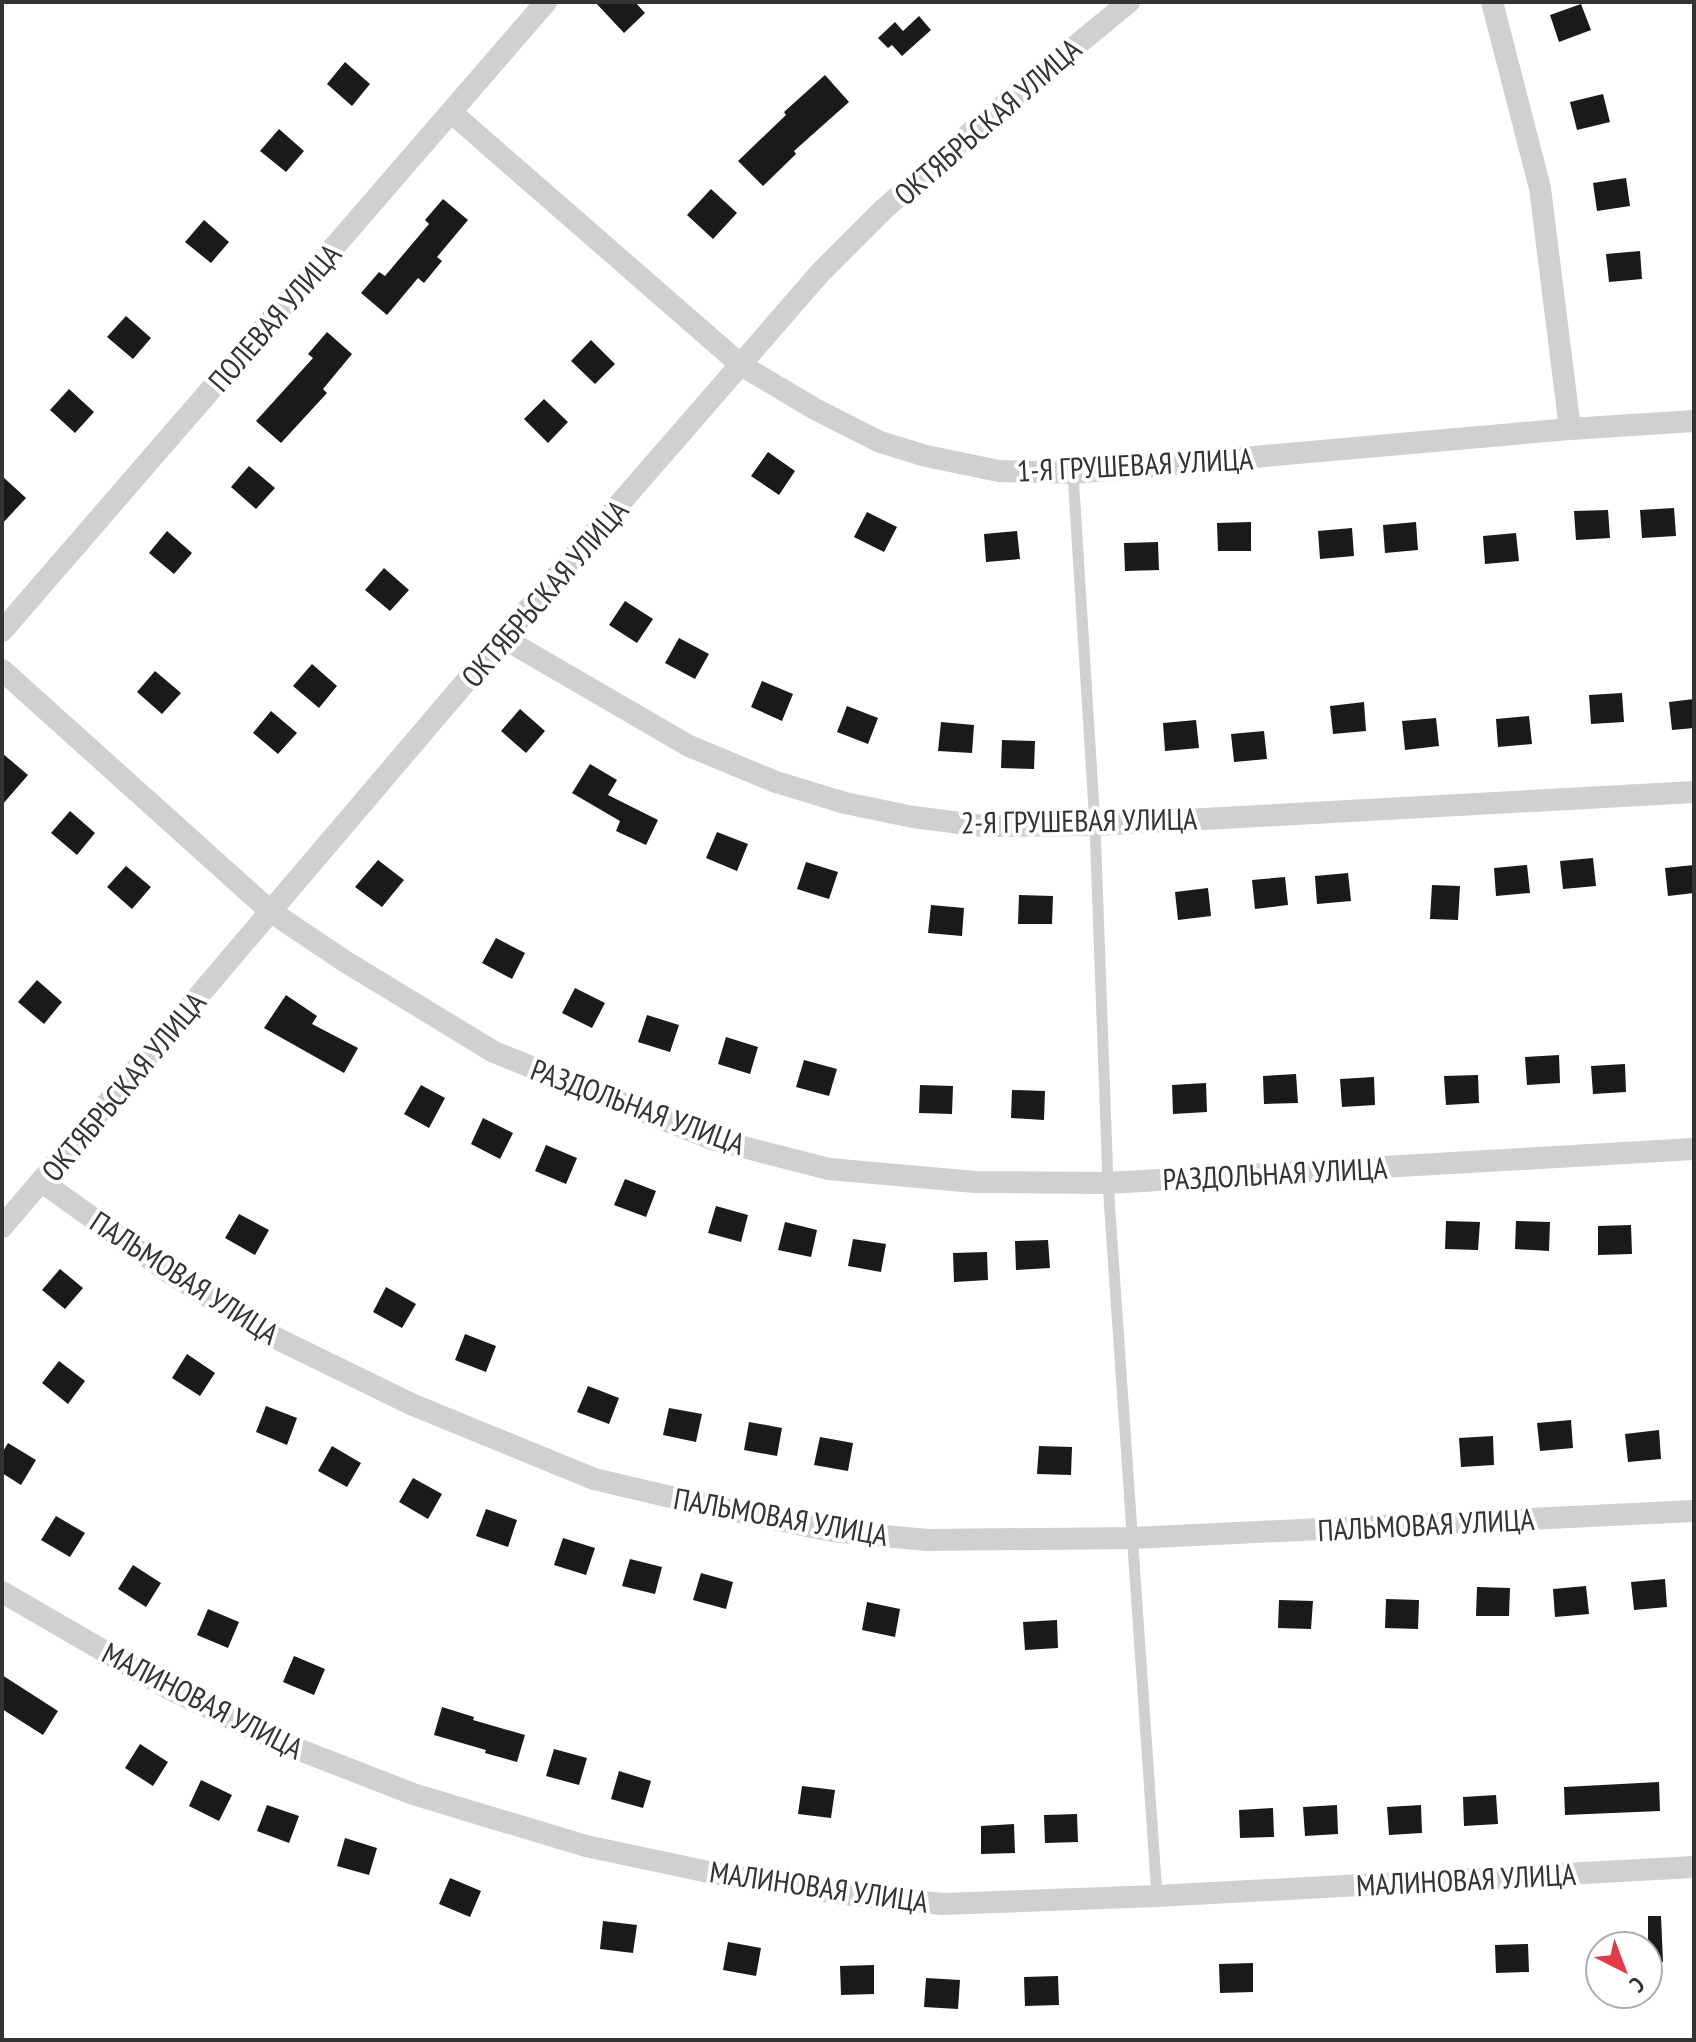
<svg xmlns="http://www.w3.org/2000/svg" width="1696" height="2042" viewBox="0 0 1696 2042" font-family="'PT Sans Narrow',sans-serif">
	<style>
		.building { fill: #1a1a1a }
		.lines { fill: none; stroke-linecap: round; stroke-linejoin: round }
		.service { stroke: #d0d0d0; stroke-width: 11 }
		.minor { stroke: #d0d0d0; stroke-width: 22 }
		.labels { text-anchor: middle; dominant-baseline: central; stroke-width: 8; stroke-linejoin: round; paint-order: stroke }
		.street-label { font-size: 30px; fill: #333; stroke: #fff }
	</style>
	<rect width="100%" height="100%" fill="#fff"/>
	<path class="building" d="M595,2H635L645,13L624,33Z
		M1581,4L1591,30L1559,42L1550,15Z
		M919,16L931,30L902,56L892,45L888,48L878,38L895,22L903,31Z
		M345,62L370,84L352,106L327,84Z
		M825,75L849,102L794,151L796,154L763,186L738,161L786,115L784,112Z
		M1603,94L1610,122L1577,130L1570,102Z
		M279,129L304,151L286,172L260,151Z
		M1626,178L1630,206L1597,211L1593,183Z
		M711,189L737,213L713,239L687,215Z
		M443,199L468,220L437,257L442,261L424,283L418,278L387,315L361,293L379,272L385,276L429,224L425,220Z
		M204,220L229,242L211,263L185,242Z
		M1640,251L1642,279L1609,282L1606,254Z
		M126,316L151,338L133,359L107,337Z
		M327,332L352,354L323,389L327,393L281,443L256,421L313,358L308,354Z
		M591,340L615,364L595,384L571,361Z
		M69,389L94,412L75,433L50,410Z
		M544,399L568,422L548,443L524,419Z
		M768,452L795,471L779,495L751,476Z
		M249,466L275,488L256,509L231,487Z
		M2,476L26,498L2,524Z
		M1674,508L1676,536L1642,538L1640,510Z
		M1608,510L1610,538L1576,540L1574,511Z
		M867,512L897,527L884,552L854,537Z
		M1251,522V551H1218L1217,523Z
		M1416,522L1418,550L1385,553L1383,525Z
		M1352,528L1354,556L1320,559L1318,531Z
		M167,531L192,553L174,574L149,553Z
		M1017,531L1020,559L986,562L984,534Z
		M1516,533L1519,561L1485,564L1483,536Z
		M1158,542L1159,570L1125,571L1124,543Z
		M384,568L409,590L390,611L365,590Z
		M625,601L653,619L637,643L609,625Z
		M679,638L709,654L695,679L665,663Z
		M312,664L337,686L319,708L293,686Z
		M155,671L181,693L162,714L137,692Z
		M762,681L793,694L782,721L751,707Z
		M1622,693L1624,722L1591,724L1589,695Z
		M1694,699V728L1672,730L1669,702Z
		M1364,702L1366,731L1333,734L1330,706Z
		M847,706L878,718L868,744L837,732Z
		M520,709L545,731L526,753L501,731Z
		M271,711L297,733L278,754L253,733Z
		M1529,716L1532,744L1498,747L1496,719Z
		M1436,718L1439,746L1405,750L1402,721Z
		M1196,720L1199,748L1165,751L1163,723Z
		M941,722L974,725L972,753L938,751Z
		M1264,731L1267,759L1234,762L1231,734Z
		M1002,740L1035,741L1034,769L1001,768Z
		M2,753L28,775L2,805Z
		M590,764L617,780L608,795L658,820L646,845L616,831L620,821L572,793Z
		M70,811L95,833L77,855L51,833Z
		M717,832L748,844L737,871L706,858Z
		M1593,858L1596,886L1563,889L1560,861Z
		M378,860L404,880L382,907L355,887Z
		M806,862L838,872L829,899L797,889Z
		M1527,865L1530,893L1496,896L1494,868Z
		M1694,865V893L1668,896L1665,868Z
		M126,866L151,887L132,909L107,887Z
		M1348,873L1351,901L1317,904L1315,876Z
		M1285,877L1288,905L1255,909L1252,880Z
		M1432,885L1460,886L1458,920L1430,919Z
		M1208,888L1211,916L1178,920L1175,892Z
		M1019,895L1053,896L1052,924H1018Z
		M931,905L964,908L962,936L928,933Z
		M496,938L525,953L512,979L482,963Z
		M37,980L62,1002L44,1024L18,1002Z
		M575,988L605,1003L592,1028L562,1013Z
		M286,995L317,1016L312,1024L358,1048L344,1073L264,1028Z
		M647,1015L679,1025L670,1052L638,1042Z
		M726,1037L758,1047L750,1074L718,1064Z
		M1559,1055L1560,1083L1527,1085L1525,1057Z
		M804,1060L837,1069L829,1096L796,1087Z
		M1625,1064L1626,1092L1593,1094L1591,1066Z
		M1296,1074L1298,1103L1264,1104L1263,1076Z
		M1478,1075L1479,1103L1446,1105L1444,1076Z
		M1374,1077L1375,1105L1342,1107L1340,1079Z
		M1206,1083L1207,1112L1173,1114L1172,1085Z
		M421,1085L445,1098L429,1128L404,1114Z
		M920,1085L953,1086L952,1114L919,1113Z
		M1012,1090L1045,1091L1044,1120L1011,1118Z
		M483,1118L513,1133L500,1159L471,1144Z
		M546,1145L577,1158L566,1184L535,1171Z
		M625,1179L656,1191L646,1217L614,1205Z
		M716,1206L748,1215L741,1242L708,1233Z
		M239,1214L269,1230L255,1255L225,1238Z
		M1446,1221L1480,1222L1478,1250L1445,1249Z
		M1516,1221L1550,1222L1549,1251L1515,1249Z
		M785,1222L817,1230L811,1257L778,1250Z
		M1631,1225L1632,1254L1598,1255V1226Z
		M853,1239L886,1244L881,1272L848,1266Z
		M1048,1240L1050,1268L1016,1270L1015,1241Z
		M987,1252L988,1280L954,1282L953,1253Z
		M60,1269L83,1288L65,1309L42,1290Z
		M386,1287L416,1304L402,1328L373,1312Z
		M465,1334L496,1346L486,1372L455,1360Z
		M187,1354L215,1373L200,1396L172,1378Z
		M59,1361L85,1381L68,1404L42,1383Z
		M588,1386L619,1398L609,1424L577,1412Z
		M266,1406L297,1418L287,1445L256,1432Z
		M669,1408L702,1414L696,1442L663,1435Z
		M1571,1420L1573,1448L1540,1451L1537,1423Z
		M749,1422L782,1428L777,1456L744,1450Z
		M1659,1430L1661,1459L1628,1462L1625,1434Z
		M1493,1436L1494,1465L1461,1467L1459,1438Z
		M820,1437L853,1443L848,1471L814,1465Z
		M8,1443L36,1460L21,1485L2,1473V1453Z
		M332,1446L361,1463L347,1487L318,1471Z
		M1039,1446L1072,1447L1071,1475L1037,1474Z
		M413,1478L442,1494L428,1519L399,1502Z
		M486,1509L517,1520L508,1547L476,1536Z
		M56,1516L85,1533L70,1557L41,1540Z
		M563,1538L595,1548L586,1575L554,1565Z
		M630,1559L662,1567L655,1594L622,1586Z
		M133,1565L161,1583L146,1607L118,1589Z
		M701,1573L733,1582L726,1609L693,1600Z
		M1665,1579L1667,1607L1634,1610L1631,1582Z
		M1586,1586L1589,1614L1555,1617L1553,1589Z
		M1477,1587L1510,1588L1509,1616H1476Z
		M1386,1599L1419,1600L1418,1629L1385,1628Z
		M1279,1600L1313,1601L1311,1629L1278,1628Z
		M867,1602L900,1609L895,1637L862,1630Z
		M208,1609L239,1622L228,1648L197,1635Z
		M1057,1620L1058,1648L1025,1650L1023,1622Z
		M294,1656L325,1669L314,1695L283,1682Z
		M2,1675L58,1711L43,1735L2,1709Z
		M442,1707L474,1717L473,1720L525,1735L517,1762L485,1753L486,1750L434,1735Z
		M140,1744L168,1762L153,1786L125,1768Z
		M554,1749L587,1758L579,1785L546,1776Z
		M619,1771L651,1781L643,1808L611,1799Z
		M201,1780L232,1795L219,1821L189,1806Z
		M1659,1782L1660,1811L1565,1815L1564,1787Z
		M802,1786L835,1790L831,1818L798,1814Z
		M1496,1795L1498,1824L1464,1826L1463,1797Z
		M267,1805L299,1816L289,1843L257,1831Z
		M1337,1805L1338,1834L1305,1836L1303,1807Z
		M1421,1805L1422,1833L1389,1835L1387,1807Z
		M1273,1808L1274,1837L1240,1838L1239,1810Z
		M1077,1814L1078,1842L1045,1843L1044,1815Z
		M1014,1824L1015,1853L981,1854V1826Z
		M345,1838L377,1848L369,1875L337,1866Z
		M450,1878L481,1891L470,1917L439,1904Z
		M1648,1916H1661L1663,1962L1648,1963Z
		M603,1921L637,1925L633,1953L600,1949Z
		M728,1942L761,1948L756,1976L723,1970Z
		M1528,1944L1529,1972L1496,1973L1495,1945Z
		M1253,1963V1992L1220,1993L1219,1964Z
		M874,1965V1994L841,1995L840,1966Z
		M1058,1976L1059,2005L1025,2006L1024,1977Z
		M926,1978L960,1980L958,2009L924,2007Z"/>
	<g class="lines">
		<path class="service" d="M1073,473L1095,825L1108,1183L1157,1896"/>
		<path class="minor" d="M1492,2L1540,188L1570,429
			M452,113L741,365L815,409L880,442L926,456L999,471L1073,473L1570,429L1694,421
			M2,631L546,2
			M503,638L689,746L776,782L845,803L913,817L984,826L1095,825L1694,792
			M2,670L270,911L346,962L494,1052L712,1139L829,1169L975,1182L1108,1183L1694,1149
			M42,1182L171,1274L280,1340L411,1404L594,1479L705,1505L832,1531L927,1540L1133,1538L1694,1511
			M2,1227L503,638L820,273L884,209L978,126L1129,2
			M2,1592L166,1687L282,1743L413,1794L586,1846L713,1873L837,1893L942,1904L1157,1896L1694,1867"/>
	</g>
	<g class="labels">
		<g class="street-label">
			<text transform="translate(987 121) rotate(-41)">ОКТЯБРЬСКАЯ УЛИЦА</text>
			<text transform="translate(274 317) rotate(-49)">ПОЛЕВАЯ УЛИЦА</text>
			<text transform="translate(1135 464) rotate(-3)">1-Я ГРУШЕВАЯ УЛИЦА</text>
			<text transform="translate(544 593) rotate(-49)">ОКТЯБРЬСКАЯ УЛИЦА</text>
			<text transform="translate(1079 820) rotate(-1)">2-Я ГРУШЕВАЯ УЛИЦА</text>
			<text transform="translate(123 1086) rotate(-50)">ОКТЯБРЬСКАЯ УЛИЦА</text>
			<text transform="translate(638 1106) rotate(20)">РАЗДОЛЬНАЯ УЛИЦА</text>
			<text transform="translate(1275 1173) rotate(-3)">РАЗДОЛЬНАЯ УЛИЦА</text>
			<text transform="translate(185 1277) rotate(33)">ПАЛЬМОВАЯ УЛИЦА</text>
			<text transform="translate(781 1516) rotate(10)">ПАЛЬМОВАЯ УЛИЦА</text>
			<text transform="translate(1426 1524) rotate(-3)">ПАЛЬМОВАЯ УЛИЦА</text>
			<text transform="translate(203 1700) rotate(27)">МАЛИНОВАЯ УЛИЦА</text>
			<text transform="translate(1466 1879) rotate(-3)">МАЛИНОВАЯ УЛИЦА</text>
			<text transform="translate(819 1886) rotate(8)">МАЛИНОВАЯ УЛИЦА</text>
		</g>
	</g>
	<rect width="1696" height="2042" fill="none" stroke="#333333" stroke-width="8"/>
	<g transform="translate(1624 1970) rotate(138)"><circle r="38" fill="#ffffff" stroke="#adadad" stroke-width="2"/>
	<path d="M0-6L14 30L0 20L-14 30Z" fill="#e63946"/>
	<text y="-12" font-size="22" font-weight="bold" text-anchor="middle" fill="#333333">С</text>
	</g>
</svg>
